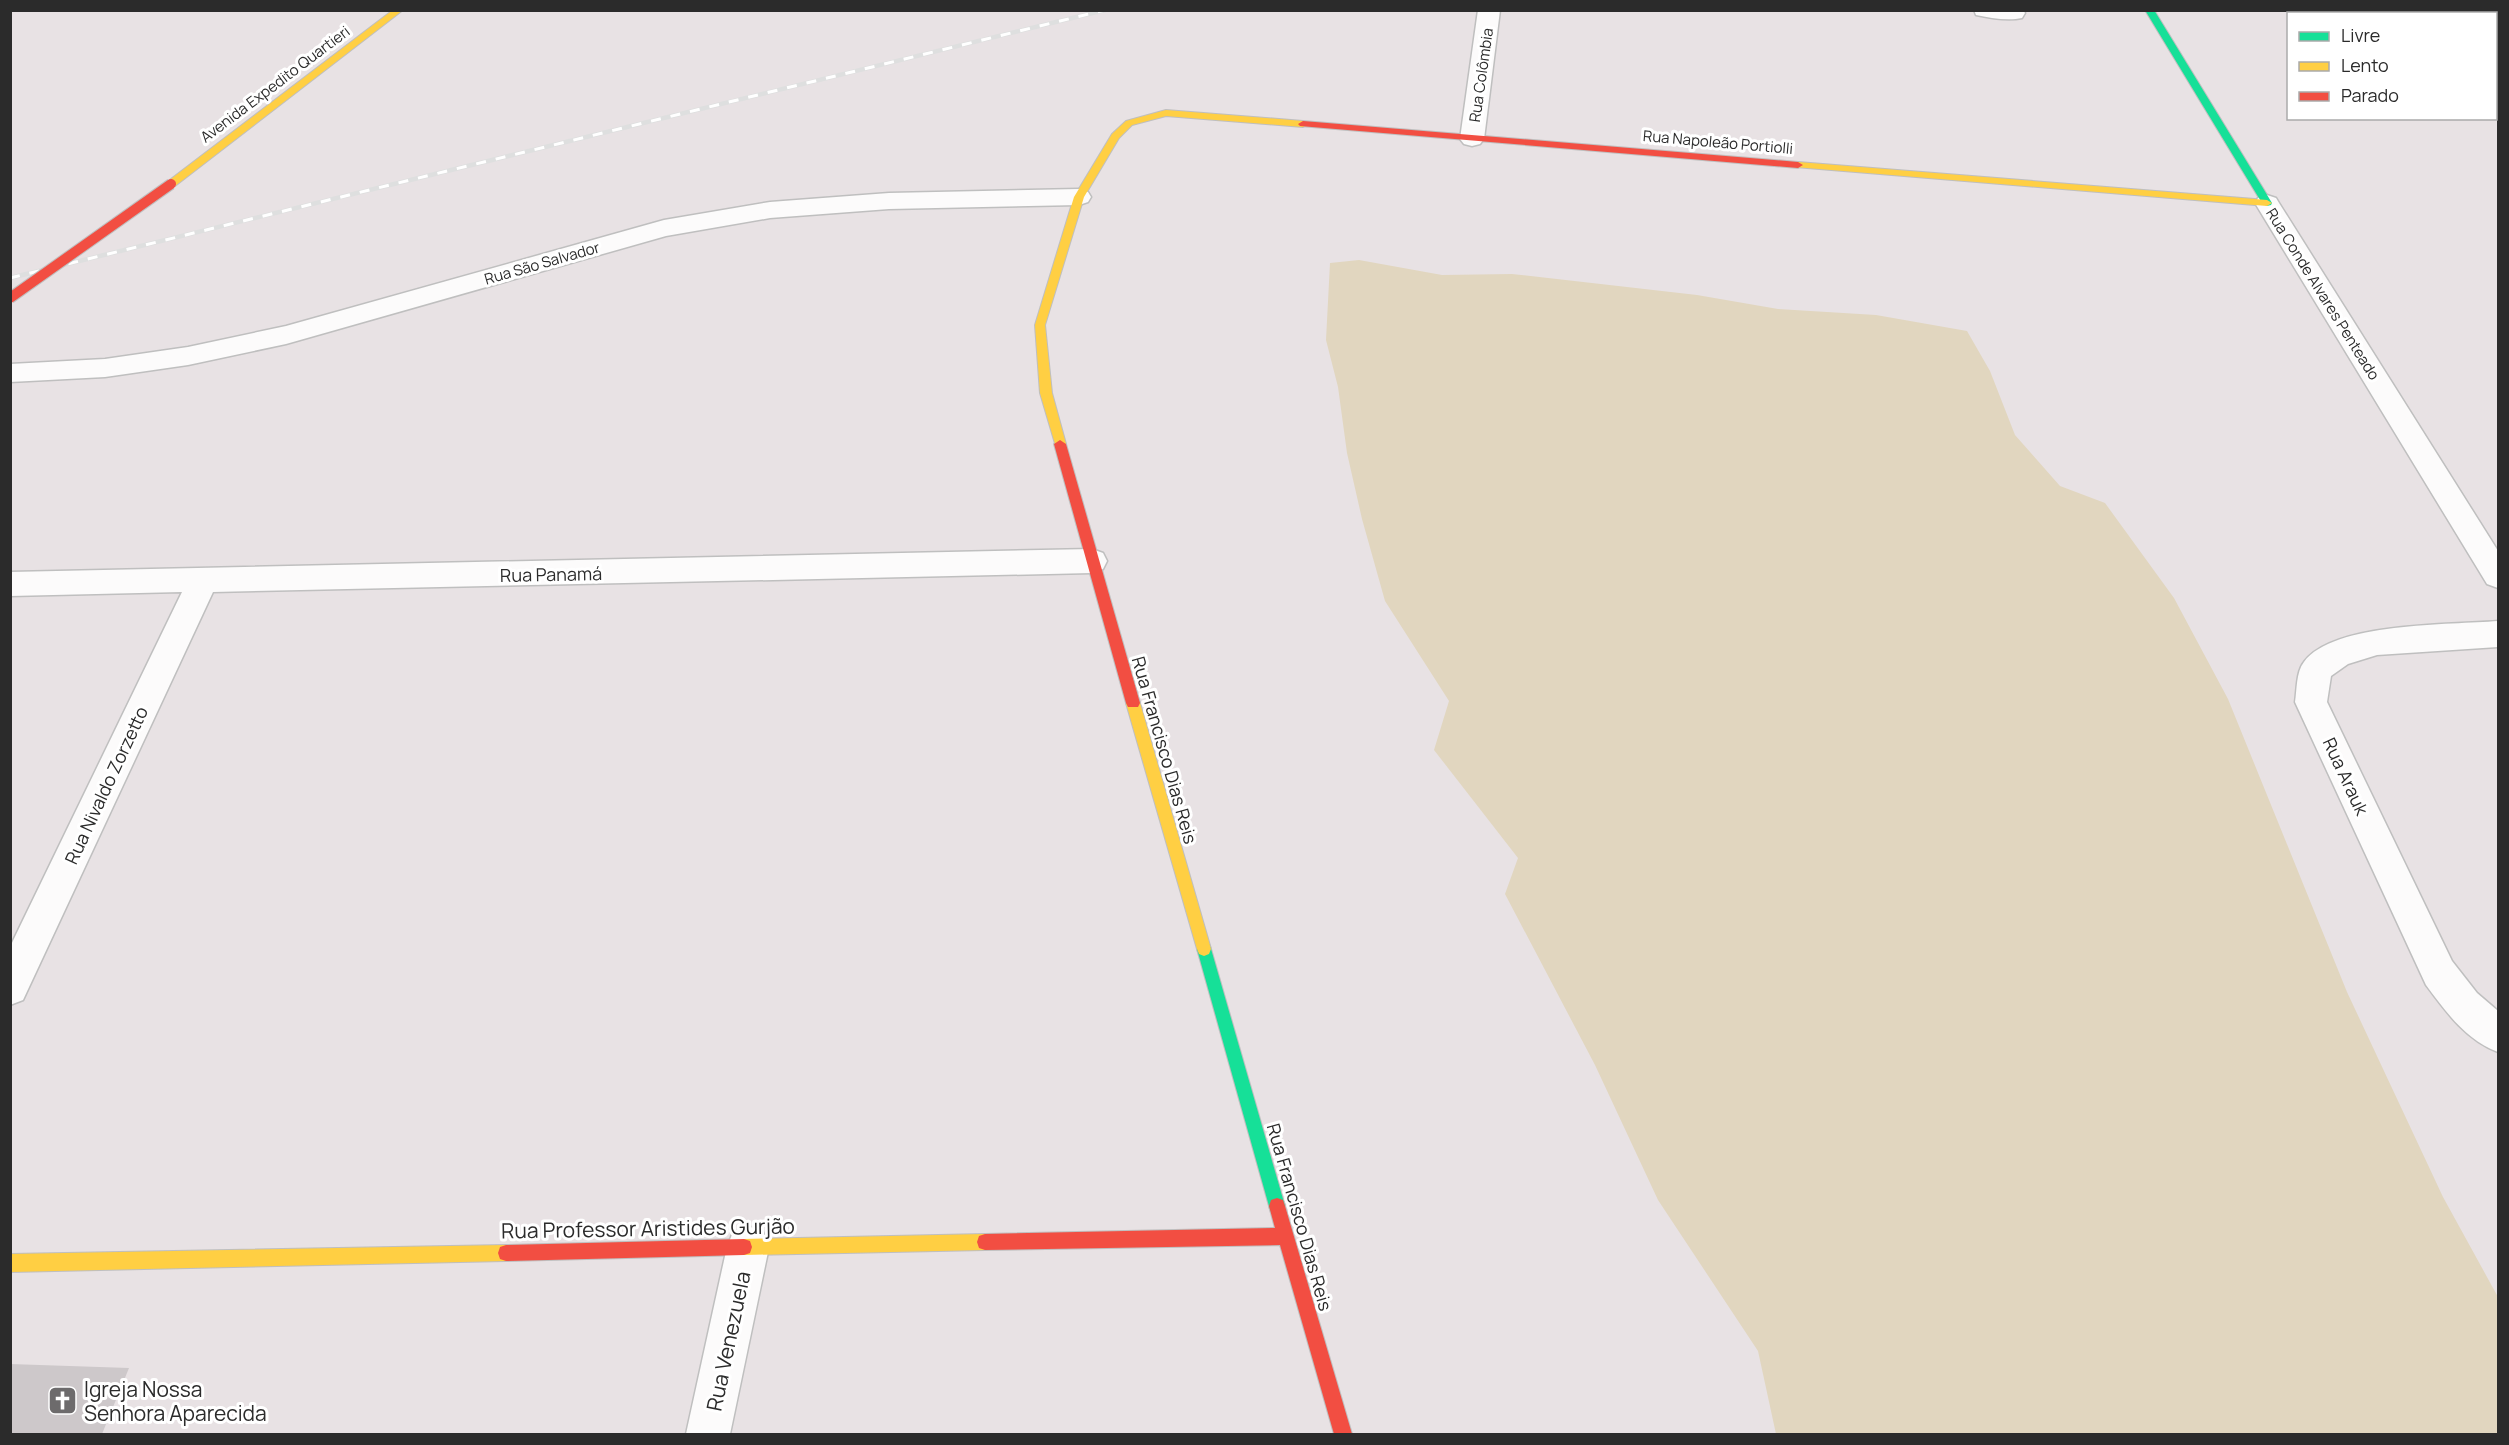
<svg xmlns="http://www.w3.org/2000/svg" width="2509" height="1445" viewBox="0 0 2509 1445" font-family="Manrope,sans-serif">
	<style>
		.green { fill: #e1d6bf }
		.building { fill: #cdc8ca }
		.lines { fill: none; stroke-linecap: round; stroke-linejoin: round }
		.street-casing { stroke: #bfbfbf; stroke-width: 3 }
		.fast-casing { stroke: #bfbfbf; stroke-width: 2 }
		.slow-casing { stroke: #bfbfbf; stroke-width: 2 }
		.jam-casing { stroke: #bfbfbf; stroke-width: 2 }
		.street { fill: #fcfbfb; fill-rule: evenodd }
		.fast { fill: #16e098; fill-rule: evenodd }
		.slow { fill: #ffcf43; fill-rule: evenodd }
		.jam { fill: #f24e42; fill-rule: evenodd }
		.rail-casing { stroke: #dedfdf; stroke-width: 4.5 }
		.rail { stroke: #fff; stroke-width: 3; stroke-dasharray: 10; stroke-linecap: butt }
		.jam-bridge-casing { stroke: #bfbfbf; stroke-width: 12; stroke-linecap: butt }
		.jam-bridge { stroke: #f24e42; stroke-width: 10 }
		.labels { text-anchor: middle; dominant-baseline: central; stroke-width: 6; stroke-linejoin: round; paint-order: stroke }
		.far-street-label { font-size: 15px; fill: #2b2b2b; stroke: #fff }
		.street-label { font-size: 18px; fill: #2b2b2b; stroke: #fff }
		.near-street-label { font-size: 21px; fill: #2b2b2b; stroke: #fff }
		.near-poi-label { font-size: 21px; fill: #2b2b2b; stroke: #fff; text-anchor: start }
	</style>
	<rect width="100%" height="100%" fill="#e8e2e4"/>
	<path class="green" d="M1359,260L1442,275L1512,274L1697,295L1778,309L1876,315L1967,331L1990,371L2015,435L2060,486L2105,503L2174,598L2228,699L2347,992L2443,1197L2498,1297V1434H1776L1758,1351L1658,1200L1595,1065L1505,894L1518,858L1434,750L1449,701L1385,601L1362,519L1347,453L1338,387L1326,340L1330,263Z"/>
	<path class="building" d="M10,1364L129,1368L102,1434H10Z"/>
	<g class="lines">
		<defs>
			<path id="street" d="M1478,10H1500L1484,139L1480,144L1472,146L1464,144L1460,139Z
				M1974,10H2023L2025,13L2022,18C2008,21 1990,18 1976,15Z
				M2450,10H2472L2474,14H2452Z
				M2496,44L2498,45V62L2496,61Z
				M1079,189L1088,192L1091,197L1088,202L1079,205L889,209L770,218L666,236L286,344L188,365L105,377L10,382V364L105,359L188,347L286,326L664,220L770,202L889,193Z
				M2267,195L2276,198L2279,203L2498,551V588L2487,584L2255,203L2258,198Z
				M1092,549L1103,553L1107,561L1103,569L1092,573L213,592L23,1000L10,1005V947L182,592L10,596V572Z
				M2498,621V647L2377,655L2348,664L2331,676L2327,702L2452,961L2477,993L2498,1011V1052C2466,1040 2446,1012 2426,985L2295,702C2297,690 2296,672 2304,662C2333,622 2451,625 2498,621Z
				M748,1226L763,1232L769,1247L730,1434H686L727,1247L733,1232Z"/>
			<path id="fast" d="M2145,10H2154L2272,203L2271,205L2267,206L2262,203Z
				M1204,942L1209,944L1211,949L1285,1206L1283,1212L1277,1214L1271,1212L1269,1206L1197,949L1199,944Z"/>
			<path id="slow" d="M393,10H403L175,186H167V182Z
				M1166,110L1303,121L1308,124L1303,127L1166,116L1132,125L1119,138L1084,197L1045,325L1052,393L1066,444L1060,448L1056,447L1040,393L1035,325L1074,197L1112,134L1126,121Z
				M1798,162L2267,200L2272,203L2267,206L1795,167V163Z
				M1133,698L1138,699L1140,703L1211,949L1209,954L1204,956L1199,954L1197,949L1126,703L1128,699Z
				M985,1234L991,1236L993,1242L991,1248L985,1250L744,1255L738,1253L736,1247L738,1241L744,1239Z
				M506,1245L512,1247L514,1253L512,1259L506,1261L10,1272V1254Z"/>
			<path id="jam" d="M1303,121L1798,162L1803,165L1798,168L1300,126L1298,124Z
				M1060,440L1066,444L1140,703L1138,707H1128L1126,703L1054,444Z
				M1277,1198L1283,1200L1285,1206L1352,1434H1334L1280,1245L985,1250L979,1248L977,1242L979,1236L985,1234L1275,1228L1269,1206L1271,1200Z
				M744,1239L750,1241L752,1247L750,1253L744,1255L506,1261L500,1259L498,1253L500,1247L506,1245Z"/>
		</defs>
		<use href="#street" class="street-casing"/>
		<use href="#fast" class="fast-casing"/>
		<use href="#slow" class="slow-casing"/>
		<use href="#jam" class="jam-casing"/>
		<use href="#street" class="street"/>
		<use href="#fast" class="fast"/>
		<use href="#slow" class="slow"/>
		<use href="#jam" class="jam"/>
		<defs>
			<path id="rail" d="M10,278L1105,10"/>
		</defs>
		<use href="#rail" class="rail-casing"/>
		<use href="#rail" class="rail"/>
		<defs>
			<path id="jam-bridge" d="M10,298L171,184"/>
		</defs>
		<use href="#jam-bridge" class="jam-bridge-casing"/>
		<use href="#jam-bridge" class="jam-bridge"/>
	</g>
	<defs>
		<symbol id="church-square" viewBox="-11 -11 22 22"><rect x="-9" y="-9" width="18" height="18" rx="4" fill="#6d6b6c" stroke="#fff"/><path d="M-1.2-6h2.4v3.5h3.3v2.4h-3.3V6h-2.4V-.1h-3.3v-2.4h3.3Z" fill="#fff"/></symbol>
	</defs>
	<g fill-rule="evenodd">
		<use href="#church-square" x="46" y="1384" width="33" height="33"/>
	</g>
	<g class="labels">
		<g class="far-street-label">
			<text transform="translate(1481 75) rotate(-82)">Rua Colômbia</text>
			<text transform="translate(275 84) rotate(-37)">Avenida Expedito Quartieri</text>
			<text transform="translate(1718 142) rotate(5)">Rua Napoleão Portiolli</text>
			<text transform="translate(542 263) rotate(-16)">Rua São Salvador</text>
			<text transform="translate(2323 294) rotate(58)">Rua Conde Alvares Penteado</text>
		</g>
		<g class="street-label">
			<text transform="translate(551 574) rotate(-1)">Rua Panamá</text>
			<text transform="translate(1165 750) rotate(74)">Rua Francisco Dias Reis</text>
			<text transform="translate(2346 776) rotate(65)">Rua Arauk</text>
			<text transform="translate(106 785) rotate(-65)">Rua Nivaldo Zorzetto</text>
			<text transform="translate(1300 1217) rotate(74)">Rua Francisco Dias Reis</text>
		</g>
		<g class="near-street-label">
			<text transform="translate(648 1228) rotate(-1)">Rua Professor Aristides Gurjão</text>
			<text transform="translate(728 1341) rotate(-78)">Rua Venezuela</text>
		</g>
		<g class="near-poi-label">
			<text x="84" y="1389">Igreja Nossa<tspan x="84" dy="24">Senhora Aparecida</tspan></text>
		</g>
	</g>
	<rect width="2509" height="1445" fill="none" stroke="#2b2b2b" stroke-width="24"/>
	<rect x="2287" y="12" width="210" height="108" fill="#ffffff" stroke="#aaaaaa" stroke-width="1.5"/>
	<rect x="2299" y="32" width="30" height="9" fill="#16e098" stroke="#aaaaaa" stroke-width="1.5"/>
	<text x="2341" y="42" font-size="18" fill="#2b2b2b">Livre</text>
	<rect x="2299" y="62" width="30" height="9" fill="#ffcf43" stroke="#aaaaaa" stroke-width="1.5"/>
	<text x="2341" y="72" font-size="18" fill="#2b2b2b">Lento</text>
	<rect x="2299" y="92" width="30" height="9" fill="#f24e42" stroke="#aaaaaa" stroke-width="1.5"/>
	<text x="2341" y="102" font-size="18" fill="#2b2b2b">Parado</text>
</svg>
